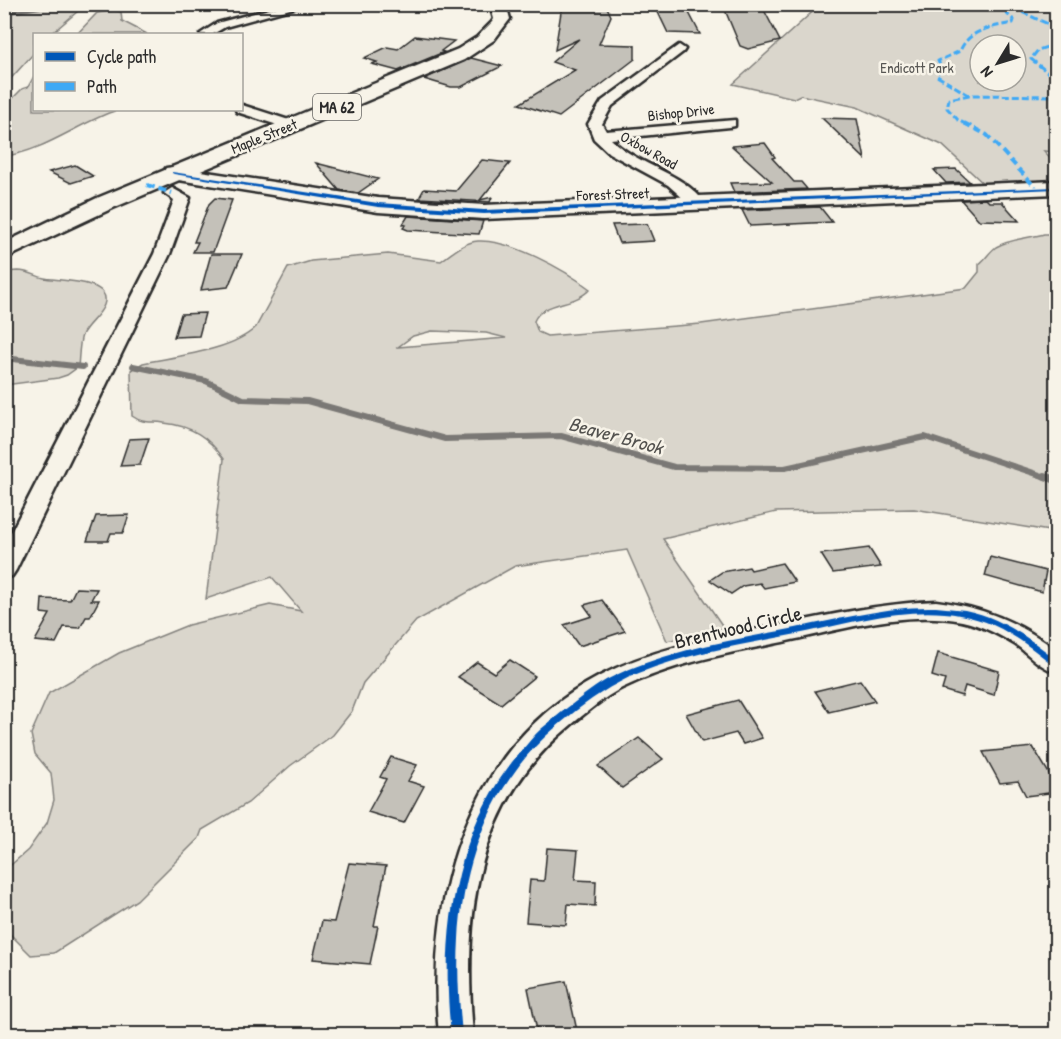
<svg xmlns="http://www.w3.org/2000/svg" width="1061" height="1039" viewBox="0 0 1061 1039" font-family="'Patrick Hand',sans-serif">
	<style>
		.green { fill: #dad6cc; stroke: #82807c; stroke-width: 1.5; fill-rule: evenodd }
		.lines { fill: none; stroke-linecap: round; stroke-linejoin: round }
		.stream-far2 { stroke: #7a7874; stroke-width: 4 }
		.stream-far1 { stroke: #7a7874; stroke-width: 6 }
		.stream { stroke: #7a7874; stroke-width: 8 }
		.building { fill: #c4c1b9; stroke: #2b2b2b; stroke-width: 1.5 }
		.street-casing { stroke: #2b2b2b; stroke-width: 5 }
		.secondary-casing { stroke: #2b2b2b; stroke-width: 5 }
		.primary-casing { stroke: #2b2b2b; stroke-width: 5 }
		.street { fill: #f7f3e8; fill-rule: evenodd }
		.secondary { fill: #f7f3e8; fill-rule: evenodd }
		.primary { fill: #f7f3e8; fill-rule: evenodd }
		.quiet-far1 { stroke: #3fa9f5; stroke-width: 3; stroke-dasharray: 7 3; stroke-linecap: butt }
		.quiet { stroke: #3fa9f5; stroke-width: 4; stroke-dasharray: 8 4; stroke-linecap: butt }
		.cycleway-casing { stroke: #f7f3e8; stroke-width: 3 }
		.cycleway { fill: #0057b8; fill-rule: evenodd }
		.labels { text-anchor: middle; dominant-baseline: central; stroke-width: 5; stroke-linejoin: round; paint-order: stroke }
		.far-park-label { font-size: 15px; fill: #575653; stroke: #f7f3e8 }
		.far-street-label { font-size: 15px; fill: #2b2b2b; stroke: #f7f3e8 }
		.shield { fill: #f7f3e8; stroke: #686764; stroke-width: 1.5 }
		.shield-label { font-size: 16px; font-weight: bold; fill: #2b2b2b }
		.water-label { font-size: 20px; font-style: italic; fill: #53524f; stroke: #f7f3e8 }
		.near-street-label { font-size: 21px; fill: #2b2b2b; stroke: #f7f3e8 }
	</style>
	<rect width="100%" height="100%" fill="#f7f3e8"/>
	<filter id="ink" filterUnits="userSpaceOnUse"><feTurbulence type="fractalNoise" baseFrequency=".0167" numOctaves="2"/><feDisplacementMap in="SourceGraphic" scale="12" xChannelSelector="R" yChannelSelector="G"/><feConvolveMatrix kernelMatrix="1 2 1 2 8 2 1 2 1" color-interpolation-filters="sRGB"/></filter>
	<g filter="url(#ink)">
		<path class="green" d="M4,5L5,4L85,5L51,34H34V53L5,85Z
			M820,5H1056V152L1044,151L1056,164V181L985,185L942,145L857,107L800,95L794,98L733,84ZM980,45H1016V81H980Z
			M114,10L121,12L122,21L147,34H77L97,13Z
			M34,76V110H117C80,122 43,152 5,156V106L22,89L28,87Z
			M1044,234H1056V532L914,509L776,512L663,539L724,628L667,641L627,550L515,566L416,621L363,683L352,711L333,735L290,766L248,803L202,830L199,838L137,900L54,953L31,955L5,929V870L28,850L47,823L54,800L51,773L35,754L31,734L49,693L119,653L188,625L270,605L301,611L272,577L206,599L224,459C208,437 192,426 164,423C151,421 143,424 132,416L131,370L143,363C176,356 232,351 256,327L288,268L311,261L388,254L441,261C452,253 464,242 478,241C510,239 565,270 590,289C576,306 542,301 534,321L538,332L547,336L701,324L966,288L979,272V264C986,259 989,252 996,247C1009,239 1029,238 1044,234ZM432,331L486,333L506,338L398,347L413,336Z
			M18,271C29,271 35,276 44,278C56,281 114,279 104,305C100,316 87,324 82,335C79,343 79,358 78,367L67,375L58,378L5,385V272Z"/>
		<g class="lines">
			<path class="stream-far2" d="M4,13L58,4"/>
			<path class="stream-far1" d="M4,358L83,367
				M133,366L206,381L243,399L307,401L445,439L561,436L674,467L785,468L925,437L1049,478"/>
			<path class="stream" d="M1045,476L1056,480"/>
		</g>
		<path class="building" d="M606,5L611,16L599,44L635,45V59L559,117L519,104L575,70L552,62L579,39L555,50L562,6Z
			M685,5L700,34L668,33L655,6Z
			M744,8H763L780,41L748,49L740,46L725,10H745Z
			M415,36L454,41L441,51L444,52L398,71L372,64L377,62L364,58L387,47L398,49Z
			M471,58L502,66L461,87H451L424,79Z
			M822,118L857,119L865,159Z
			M765,143L775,157L772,158L794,182H801L807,189L734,192L730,183L772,182L732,146Z
			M482,160L510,163L480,200L492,197L490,202L419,198L424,189L456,191Z
			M316,163L378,179L358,193L339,190Z
			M75,165L93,176L71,183L49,172Z
			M956,169L970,182L946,183L934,170Z
			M215,198L232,200L213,252H193L198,242H194L209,204Z
			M986,199L989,202H1002L1019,221L979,220L961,200Z
			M820,207L832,222L750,226L742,210Z
			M408,216L483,221L479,234L408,230L403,228L406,225L403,224Z
			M647,224L654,241L619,243L612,225Z
			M211,254H242L228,287L201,290Z
			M205,313L199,336L174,337L181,314Z
			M149,438L140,465L120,466L129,439Z
			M129,515L123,533H111L108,541H87L96,516Z
			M869,548L881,567L833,573L821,554Z
			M990,557L1046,571L1042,592L985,576Z
			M782,563L795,582L764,588L760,583L743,586L731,594L710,580L722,572L749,567L751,570Z
			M76,588L97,589L91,600H99L90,617H86L80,628L64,627L56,643L35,641L50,614L41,613L42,599L70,600Z
			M602,600L625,631L579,646L564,625L592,616L584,605Z
			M938,653L999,671L994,695L965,686L962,696L942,690L945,680L932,676Z
			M510,660L535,676L501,704L458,677L477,662L494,673Z
			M860,680L875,701L829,712L815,691Z
			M738,700L762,738L743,744L736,733L702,742L686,714Z
			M639,738L663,759L622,788L598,766Z
			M1033,747L1056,785V792L1026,796L1018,781L1000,783L983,752Z
			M391,757L417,765L408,781L424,786L404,823L368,812L386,779L380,777Z
			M547,848L578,850L575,880L596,881L595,906L568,904L566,925L526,922L530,880L544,881Z
			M349,863L386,866L374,926H378L370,964L313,959L322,921L334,922Z
			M566,981L578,1035H538L528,988Z"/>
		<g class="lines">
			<defs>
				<path id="street" d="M288,4H308L225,27L213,34H200L217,23Z
					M679,45L685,49L683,52L612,106L602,124L606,131L735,120V126L730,127L611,139C639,167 682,171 706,204L698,209L693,207L668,185L609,153L594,139L588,124L602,101Z
					M242,105L295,122L297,125L290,129L237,112L236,110H242Z
					M172,188L190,198L170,254L16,570L12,576L4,578V546L154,254L174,200L164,193Z
					M936,601C983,607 1019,622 1056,650V672C1040,668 1029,654 1016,645C1000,635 981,625 962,621C903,610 841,630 783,642C728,653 673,663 622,688C604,697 587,712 571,725C474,804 463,917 473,1034H439C425,895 468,745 600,676C655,647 719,637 779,625C832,615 883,603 936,601Z"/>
				<path id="secondary" d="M174,167L378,198L484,205L1056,181V194L484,219L378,212L166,178L163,173L166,168Z"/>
				<path id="primary" d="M490,4H506L510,19L494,40L464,60L113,208L4,259V243L97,198L458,49L477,37L492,22L494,19Z"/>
			</defs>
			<use href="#street" class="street-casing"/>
			<use href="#secondary" class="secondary-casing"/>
			<use href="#primary" class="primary-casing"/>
			<use href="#street" class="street"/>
			<use href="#secondary" class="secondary"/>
			<use href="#primary" class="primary"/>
			<path class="quiet-far1" d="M1004,4L1048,24L1055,43
				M1056,44L1038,50L1031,59L1056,79
				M969,95L937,76L941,67L938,61L960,51C969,29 993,27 1013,23L1014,20L1006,13L1005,6
				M967,125L958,120L947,108L949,99L969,95L1056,96"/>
			<path class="quiet" d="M964,123L987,135L1037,189
				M147,185L172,193"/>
			<defs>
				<path id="cycleway" d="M172,172L378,203L484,210L1056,187V189L484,214L378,207L174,174L172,173Z
					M936,607C946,608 956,609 965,610C1000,617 1029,638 1056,659V666L1053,665C1034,650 1015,635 993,625C933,598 863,620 802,633C747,644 691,652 639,673C612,684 589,700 567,718C548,733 530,750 516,770C480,818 462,880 459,939C457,971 459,1002 462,1034H451C440,935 454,826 523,749C529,742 534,735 541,729C548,723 555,718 562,712C576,701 591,689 606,680C660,652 722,642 780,631C822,623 863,612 905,608C915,607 926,607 936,607Z"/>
			</defs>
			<use href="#cycleway" class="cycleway-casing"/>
			<use href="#cycleway" class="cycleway"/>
		</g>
	</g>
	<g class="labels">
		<g class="far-park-label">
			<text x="917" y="67">Endicott Park</text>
		</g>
		<g class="far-street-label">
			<text transform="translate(681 112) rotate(-6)">Bishop Drive</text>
			<text transform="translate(264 136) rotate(-22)">Maple Street</text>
			<text transform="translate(649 150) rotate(29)">Oxbow Road</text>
			<text transform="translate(613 194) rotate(-2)">Forest Street</text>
		</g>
		<rect class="shield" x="313" y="94" width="48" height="26" rx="4.5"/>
		<g class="shield-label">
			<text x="337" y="107">MA 62</text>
		</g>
		<g class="water-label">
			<text transform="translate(616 435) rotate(15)">Beaver Brook</text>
		</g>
		<g class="near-street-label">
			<text transform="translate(738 627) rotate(-13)">Brentwood Circle</text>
		</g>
	</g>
	<rect width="1061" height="1039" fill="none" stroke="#f7f3e8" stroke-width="24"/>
	<rect x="12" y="12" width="1037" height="1015" fill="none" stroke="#2b2b2b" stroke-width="2" filter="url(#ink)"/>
	<rect x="33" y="33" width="210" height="78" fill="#f7f3e8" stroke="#a5a39c" stroke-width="1.5"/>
	<rect x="45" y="52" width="30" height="9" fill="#0057b8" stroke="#a5a39c" stroke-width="1.5"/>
	<text x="87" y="63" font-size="18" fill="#2b2b2b">Cycle path</text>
	<rect x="45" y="82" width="30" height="9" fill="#3fa9f5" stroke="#a5a39c" stroke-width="1.5"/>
	<text x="87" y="93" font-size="18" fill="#2b2b2b">Path</text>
	<g transform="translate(998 63) rotate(232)"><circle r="28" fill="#f7f3e8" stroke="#a5a39c" stroke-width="1.5"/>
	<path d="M0-4.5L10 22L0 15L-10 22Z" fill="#2b2b2b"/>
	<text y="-9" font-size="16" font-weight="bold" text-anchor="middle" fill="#2b2b2b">N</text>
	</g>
</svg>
